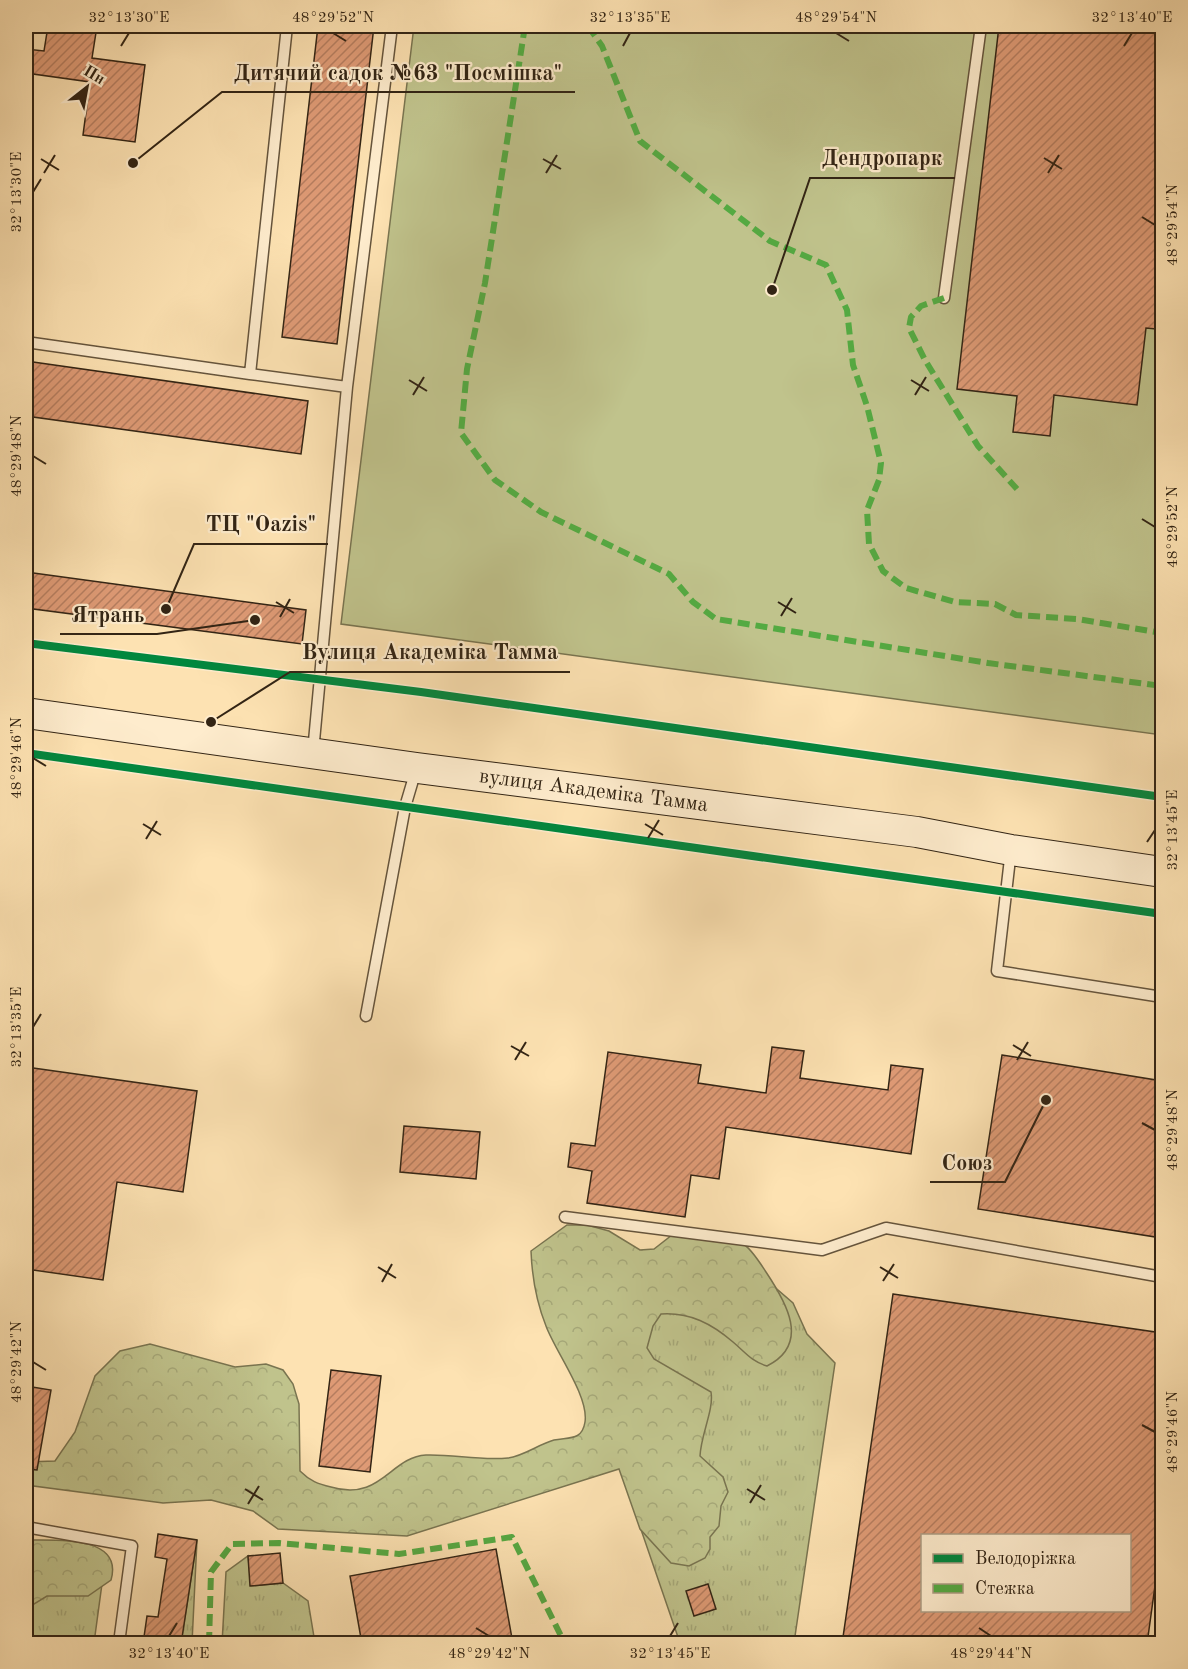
<svg xmlns="http://www.w3.org/2000/svg" width="1188" height="1669" viewBox="0 0 1188 1669" font-family="'Old Standard TT',serif">
	<style>
		.grass { fill: url(#grass-tufts); stroke: #797450; stroke-width: 1.5 }
		.forest { fill: url(#forest-crowns); stroke: #797450; stroke-width: 1.5 }
		.park { fill: #c0c38c; stroke: #797450; stroke-width: 1.5 }
		.building { fill: url(#building-hatch); stroke: #322414; stroke-width: 1.5; fill-rule: evenodd }
		.lines { fill: none; stroke-linecap: round; stroke-linejoin: round }
		.service-casing { stroke: #65543c; stroke-width: 13 }
		.secondary-casing { stroke: #322414; stroke-width: 32 }
		.service { stroke: #feeccd; stroke-width: 10 }
		.secondary { stroke: #feeccd; stroke-width: 30 }
		.quiet { stroke: #54aa42; stroke-width: 6; stroke-dasharray: 12 6; stroke-linecap: butt }
		.cycleway-casing { stroke: #feeccd; stroke-width: 11 }
		.cycleway { stroke: #00873e; stroke-width: 8 }
		.ticks { fill: none; stroke: #322414; stroke-width: 2 }
		.labels { text-anchor: middle; dominant-baseline: central; stroke-width: 4.5; stroke-linejoin: round; paint-order: stroke }
		.street-label { font-size: 21px; fill: #322414; stroke: #feeccd }
		.leader { fill: none; stroke: #322414; stroke-width: 2 }
		.callout-dot { fill: #322414; stroke: #feeccd; stroke-width: 2 }
		.callout-label { font-size: 22px; text-anchor: middle; font-weight: bold; fill: #322414; stroke: #feeccd; stroke-width: 4.5; stroke-linejoin: round; paint-order: stroke }
		.neatline { fill: none; stroke: #322414; stroke-width: 2 }
		.ticks-label { font-size: 15px; text-anchor: middle; fill: #322414 }
	</style>
	<defs>
		<pattern id="grass-tufts" width="24" height="20" patternUnits="userSpaceOnUse" patternTransform="scale(1.5)"><rect width="24" height="20" fill="#c0c38c"/><path d="M3 7l-1-3M5 7V3M7 7l1-3M15 17l-1-3M17 17v-4M19 17l1-3" fill="none" stroke="#a5a778"/></pattern>
		<pattern id="forest-crowns" width="20" height="18" patternUnits="userSpaceOnUse" patternTransform="scale(1.5)"><rect width="20" height="18" fill="#c0c38c"/><path d="M2 6a3 3 0 1 1 6 0M12 15a3 3 0 1 1 6 0" fill="none" stroke="#a5a778"/></pattern>
		<pattern id="building-hatch" width="6" height="6" patternUnits="userSpaceOnUse" patternTransform="scale(1.5)"><rect width="6" height="6" fill="#de9a75"/><path d="M-1 1l2-2M0 6l6-6M5 7l2-2" fill="none" stroke="#b57d5f"/></pattern>
	</defs>
	<rect width="100%" height="100%" fill="#fde2b2"/>
	<filter id="stains"><feTurbulence type="fractalNoise" baseFrequency=".00333" numOctaves="4"/><feColorMatrix values="0 0 0 0 .2 0 0 0 0 .09 0 0 0 0 .02 0 0 0 .5 -.17"/></filter>
	<radialGradient id="worn" r=".72"><stop offset=".6" stop-color="#630" stop-opacity="0"/><stop offset="1" stop-color="#630" stop-opacity=".3"/></radialGradient>
	<path class="grass" d="M549,1262L764,1278L793,1303L807,1334L835,1363L794,1643H680Z
		M26,1540L106,1554L94,1643H26Z
		M197,1540L192,1643H181Z
		M248,1556L251,1586L283,1583L308,1601L315,1643L222,1644L226,1572Z"/>
	<path class="forest" d="M567,1225H587L609,1231L640,1250L654,1249L672,1235C687,1237 731,1238 742,1243C751,1248 760,1263 766,1272C786,1302 811,1344 767,1366C751,1361 746,1353 733,1342C712,1324 690,1312 661,1314L653,1326L647,1348L654,1359L711,1392C714,1410 701,1434 700,1456L723,1477L728,1492L721,1506L719,1526L710,1537V1549L705,1558L689,1566L671,1563L640,1529L619,1469L407,1536L278,1529L253,1511L211,1500L163,1503L26,1485V1462L55,1461L75,1432L95,1376L120,1351L150,1344L235,1367L266,1364L283,1370L293,1384L299,1404L300,1471C310,1481 318,1484 331,1487C381,1502 390,1457 426,1455C453,1454 480,1461 508,1458C524,1456 539,1444 554,1440C569,1437 582,1441 585,1422C589,1396 555,1351 546,1326C536,1301 532,1277 531,1251Z
		M26,1540C55,1540 124,1535 111,1580L88,1596H47L26,1609Z"/>
	<path class="park" d="M414,26H1162V735L341,624Z"/>
	<path class="building" d="M48,26H97L92,58L145,65L135,142L83,135L90,82L26,73V49L44,51Z
		M318,26H374L337,344L282,337Z
		M999,26H1162V277L1156,329L1146,328L1137,405L1054,395L1050,436L1013,432L1017,396L957,389Z
		M26,361L308,401L301,454L26,416Z
		M26,572L306,610L302,644L26,608Z
		M772,1047L804,1051L800,1078L888,1090L891,1065L923,1069L911,1154L726,1127L719,1179L691,1175L685,1217L587,1203L592,1171L568,1167L571,1143L595,1146L608,1052L701,1065L698,1083L766,1093Z
		M1002,1055L1162,1081V1238L978,1209Z
		M26,1067L197,1091L183,1192L117,1182L103,1280L26,1269Z
		M404,1126L480,1132L476,1179L400,1172Z
		M893,1294L1162,1333V1535L1147,1644H842ZM922,1536H1130V1611H922Z
		M331,1370L381,1376L370,1472L319,1466Z
		M26,1386L51,1390L37,1470L26,1469Z
		M158,1534L197,1540L181,1644H143L147,1616L158,1617L167,1559L155,1557Z
		M496,1549L513,1644H362L350,1576Z
		M280,1553L283,1583L250,1586L248,1556Z
		M708,1584L716,1609L694,1616L686,1591Z"/>
	<g class="lines">
		<defs>
			<path id="service" d="M287,26L250,374L347,387
				M944,298L981,26
				M26,342L250,374
				M313,752L347,387L392,26
				M1011,850L997,971L1162,997
				M366,1016L405,807L416,770
				M565,1217L822,1250L886,1228L1162,1277
				M26,1527L132,1546L119,1643"/>
			<g id="secondary">
				<path id="s1" d="M26,713L417,768L917,832L1011,850L1162,872"/>
			</g>
		</defs>
		<use href="#service" class="service-casing"/>
		<use href="#secondary" class="secondary-casing"/>
		<use href="#service" class="service"/>
		<use href="#secondary" class="secondary"/>
		<path class="quiet" d="M525,26L485,283L467,369L461,433L495,480L541,512L669,574L693,602L716,619L988,663L1162,686
			M588,26L602,46L640,141L770,241L826,265L847,310L853,365L867,406L881,463L879,480L867,510L869,544L883,571L906,588L955,602L995,604L1016,615L1077,619L1162,633
			M944,298L921,306L911,317L909,328L925,360L978,446L1017,489
			M209,1644L211,1572L232,1544L279,1543L399,1554L512,1537L565,1644"/>
		<defs>
			<path id="cycleway" d="M26,643L421,692L1162,797
				M26,753L1162,914"/>
		</defs>
		<use href="#cycleway" class="cycleway-casing"/>
		<use href="#cycleway" class="cycleway"/>
	</g>
	<path class="ticks" d="M333,33L346,41M836,33L849,41M121,46L129,33M623,46L630,33M1124,46L1132,33M1044,158L1062,169M41,159L59,170M543,159L561,169M44,173L55,155M546,173L557,155M1048,173L1059,155M33,192L41,179M1142,217L1155,225M409,380L427,391M911,380L929,391M413,395L424,377M915,395L926,377M33,456L46,464M1142,519L1155,527M276,602L294,613M778,602L796,613M781,616L792,598M280,617L290,599M33,758L46,766M143,824L161,835M645,824L663,835M648,838L659,820M146,839L157,821M1147,842L1155,830M33,1027L41,1014M1013,1045L1031,1056M511,1046L529,1056M515,1060L526,1042M1017,1060L1028,1042M1142,1123L1155,1130M378,1267L396,1278M880,1267L898,1278M883,1281L894,1264M382,1282L392,1264M33,1362L46,1370M1142,1425L1155,1432M245,1489L263,1500M747,1489L765,1500M750,1503L761,1485M248,1504L259,1486M476,1628L489,1636M979,1628L991,1636M169,1636L177,1623M670,1636L678,1623"/>
	<g class="labels">
		<g class="street-label">
			<text stroke="none"><textPath href="#s1" startOffset="573">вулиця Академіка Тамма</textPath></text>
		</g>
	</g>
	<path class="leader" d="M133 163L222 92H575M772 290L810 178H955M166 609L194 544H328M255 620L157 634H60M211 722L290 672H570M1046 1100L1005 1182H930"/>
	<g class="callout-dot">
		<circle cx="133" cy="163" r="6"/>
		<circle cx="772" cy="290" r="6"/>
		<circle cx="166" cy="609" r="6"/>
		<circle cx="255" cy="620" r="6"/>
		<circle cx="211" cy="722" r="6"/>
		<circle cx="1046" cy="1100" r="6"/>
	</g>
	<g class="callout-label">
		<text x="398" y="80">Дитячий садок №63 "Посмішка"</text>
		<text x="882" y="165">Дендропарк</text>
		<text x="261" y="531">ТЦ "Oazis"</text>
		<text x="108" y="622">Ятрань</text>
		<text x="430" y="659">Вулиця Академіка Тамма</text>
		<text x="967" y="1170">Союз</text>
	</g>
	<rect width="1188" height="1669" fill="none" stroke="#fde2b2" stroke-width="66"/>
	<rect x="921" y="1534" width="210" height="78" fill="#feeccd" stroke="#ac9c83" stroke-width="1.5"/>
	<rect x="933" y="1554" width="30" height="9" fill="#00873e" stroke="#ac9c83" stroke-width="1.5"/>
	<text x="975" y="1564" font-size="18" fill="#322414">Велодоріжка</text>
	<rect x="933" y="1584" width="30" height="9" fill="#54aa42" stroke="#ac9c83" stroke-width="1.5"/>
	<text x="975" y="1594" font-size="18" fill="#322414">Стежка</text>
	<g transform="translate(87 87) rotate(31)" stroke="#feeccd" stroke-width="4.5" paint-order="stroke">
	<path d="M0-4.5L10 22L0 15L-10 22Z" fill="#322414"/>
	<text y="-9" font-size="16" font-weight="bold" text-anchor="middle" fill="#322414">Пн</text>
	</g>
	<rect x="33" y="33" width="1122" height="1603" class="neatline"/>
	<g class="ticks-label">
		<text x="129" y="22">32°13'30"E</text>
		<text x="333" y="22">48°29'52"N</text>
		<text x="630" y="22">32°13'35"E</text>
		<text x="836" y="22">48°29'54"N</text>
		<text x="1132" y="22">32°13'40"E</text>
		<text transform="translate(16 192) rotate(-90)" y="5">32°13'30"E</text>
		<text transform="translate(1172 225) rotate(-90)" y="5">48°29'54"N</text>
		<text transform="translate(16 456) rotate(-90)" y="5">48°29'48"N</text>
		<text transform="translate(1172 527) rotate(-90)" y="5">48°29'52"N</text>
		<text transform="translate(16 758) rotate(-90)" y="5">48°29'46"N</text>
		<text transform="translate(1172 830) rotate(-90)" y="5">32°13'45"E</text>
		<text transform="translate(16 1027) rotate(-90)" y="5">32°13'35"E</text>
		<text transform="translate(1172 1130) rotate(-90)" y="5">48°29'48"N</text>
		<text transform="translate(16 1362) rotate(-90)" y="5">48°29'42"N</text>
		<text transform="translate(1172 1432) rotate(-90)" y="5">48°29'46"N</text>
		<text x="169" y="1658">32°13'40"E</text>
		<text x="489" y="1658">48°29'42"N</text>
		<text x="670" y="1658">32°13'45"E</text>
		<text x="991" y="1658">48°29'44"N</text>
	</g>
	<rect width="100%" height="100%" filter="url(#stains)"/>
	<rect width="100%" height="100%" fill="url(#worn)"/>
</svg>
